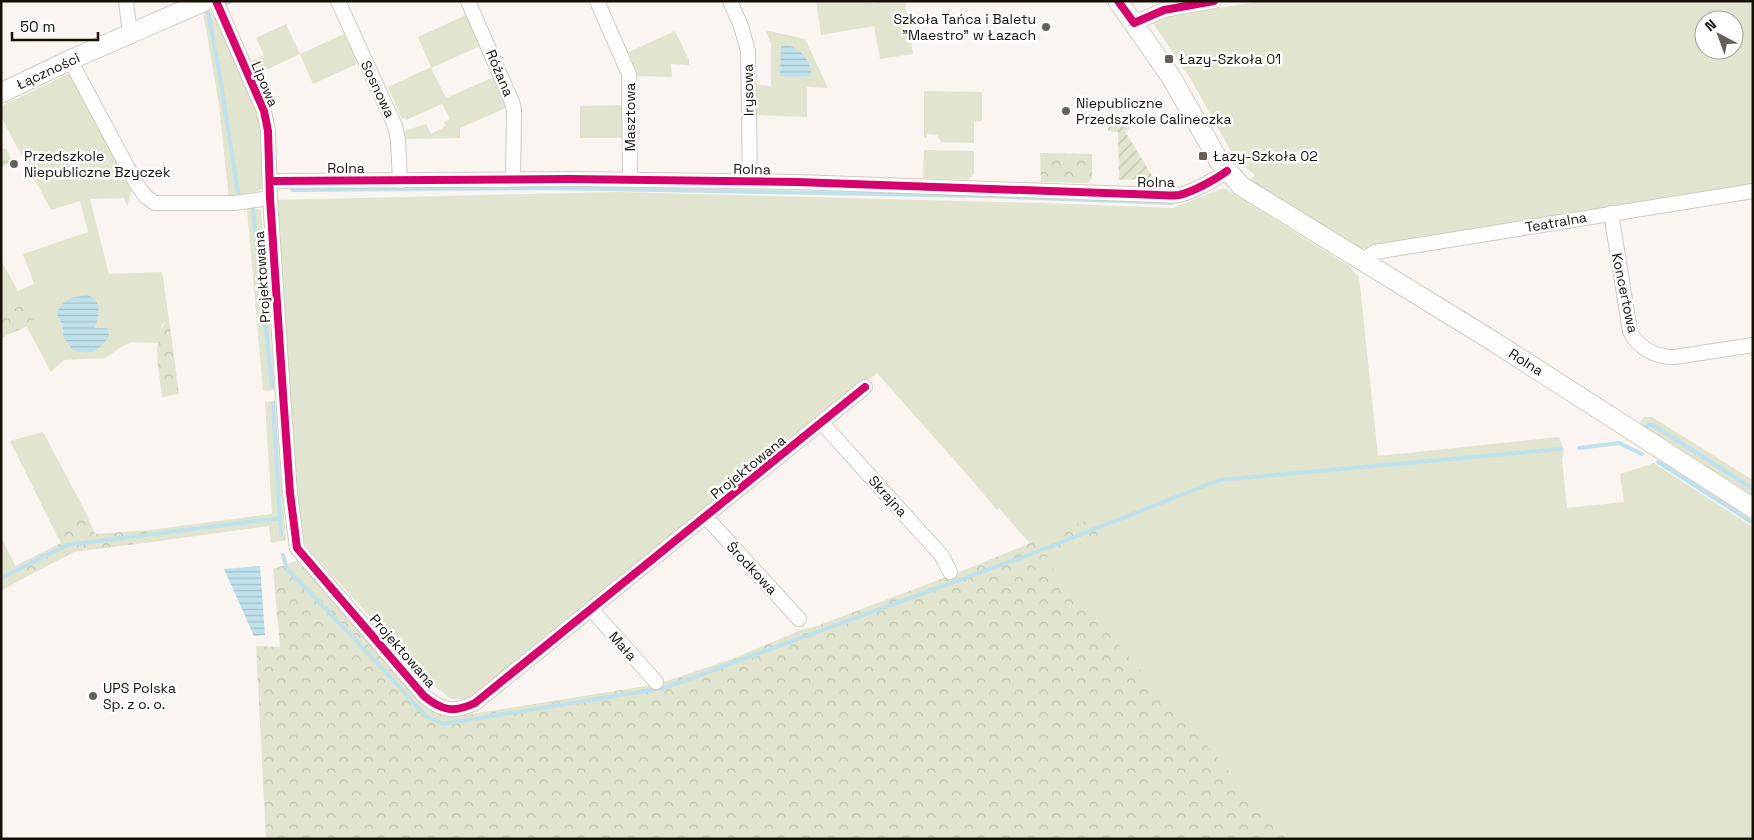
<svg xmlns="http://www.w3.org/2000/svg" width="1754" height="840" viewBox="0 0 1754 840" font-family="'Space Grotesk',sans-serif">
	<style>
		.grass { fill: #e1e4ce; fill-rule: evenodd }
		.forest { fill: url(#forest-crowns) }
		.garden { fill: url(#garden-furrows) }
		.water { fill: url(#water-rules) }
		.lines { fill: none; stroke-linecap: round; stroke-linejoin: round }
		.stream { stroke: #bfe1ec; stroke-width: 4 }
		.street-casing { stroke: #d0cac3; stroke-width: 16 }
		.secondary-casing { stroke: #d0cac3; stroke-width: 21 }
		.street { stroke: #fefefd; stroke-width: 14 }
		.secondary { stroke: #fefefd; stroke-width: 19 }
		.cycleway-casing { stroke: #fff; stroke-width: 11 }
		.cycleway { stroke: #d6006c; stroke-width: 8 }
		.poi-dot { fill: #666059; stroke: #fff; stroke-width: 2 }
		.labels { text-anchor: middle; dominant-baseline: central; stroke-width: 5; stroke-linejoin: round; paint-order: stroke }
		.poi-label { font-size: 14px; fill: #161007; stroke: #fff; text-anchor: start }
		.street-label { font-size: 14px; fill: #161007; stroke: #fff }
	</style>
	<defs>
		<pattern id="forest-crowns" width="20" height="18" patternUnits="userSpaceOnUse" patternTransform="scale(1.25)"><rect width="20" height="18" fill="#e1e4ce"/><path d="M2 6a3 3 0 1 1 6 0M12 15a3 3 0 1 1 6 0" fill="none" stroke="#c0c3af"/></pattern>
		<pattern id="garden-furrows" width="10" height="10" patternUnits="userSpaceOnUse" patternTransform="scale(1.25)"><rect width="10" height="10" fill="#e1e4ce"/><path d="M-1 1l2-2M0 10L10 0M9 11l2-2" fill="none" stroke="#c0c3af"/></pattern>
		<pattern id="water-rules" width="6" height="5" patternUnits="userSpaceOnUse" patternTransform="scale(1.25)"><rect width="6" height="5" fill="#bfe1ec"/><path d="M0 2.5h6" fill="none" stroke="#a3c0c9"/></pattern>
	</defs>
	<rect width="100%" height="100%" fill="#faf5f0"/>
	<path class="grass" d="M816,1H870L871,3L885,1H905L913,54L880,59L874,26L821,35Z
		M1263,1H1753V187L1352,250L1247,183L1255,175L1240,163L1232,153L1190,78L1153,23L1158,17ZM1704,20H1734V50H1704Z
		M207,10L210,11L215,19L218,18L255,102L262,124L266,186C259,193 239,196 229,200L219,104L203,12Z
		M466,15L480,46L431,68L446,98L494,77L506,108L460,128V138L406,139L405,131L426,124L431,134L446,126L444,122L450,119L442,104L406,120L405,117L402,119L388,87L431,67L418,37Z
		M286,24L300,54L346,33L359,63L313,84L300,54L257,74L252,61L264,55L256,38Z
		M765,30L805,39L828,88L807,87V117L756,115L755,85L771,86V43Z
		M675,31L689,60V65L671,64L672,77L638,76L629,52Z
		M70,73L133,185L127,206L124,198L90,199L109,274L162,272L169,319L162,325L157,343L132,342L121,347L105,358L64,360L51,372L27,327L35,323L24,303L1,316V260L18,291L34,284L23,254L88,232L80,201L51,210L1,117V106Z
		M924,91L982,92V121L974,122V143L941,142L937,135L927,134V138H924Z
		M622,105V138H580V106Z
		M924,150L974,151V174L969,180L923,178Z
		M1224,188L1349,266L1359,277L1378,456L1559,437L1564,451L1562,460L1567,508L1624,502L1620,474L1654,463L1753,527V839H1288L1043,559L1097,536L1091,519L1030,544L999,508L997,510L970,478L877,373L469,699H451L434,686L310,551L301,537L276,200L619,192L1042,203L1172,208Z
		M247,209H261L275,390L263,391Z
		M275,401L286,540L271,543L269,526L152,542L150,530L272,514L265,402Z
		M1644,417H1652L1753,480V502L1636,428Z
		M43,432L85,511L72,519L56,534L10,441Z
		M1,537L22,579L1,591Z"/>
	<path class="forest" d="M6,148L12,162L1,167V150Z
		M1040,153L1092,154V179L1087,183L1041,182Z
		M24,303L35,323L1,338V316Z
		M169,319L179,394L162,397C160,373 149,336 169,319Z
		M85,511L95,534L150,530L152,542L74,552L22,579L15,566L61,543L56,534L72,519Z
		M1092,518L1098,536L1044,559L1288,839H266L256,646L280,647L273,569L299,560L427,706L436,713L459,716L652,685L664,682L732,659L801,630L814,627L962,571Z"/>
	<path class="garden" d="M1125,121L1129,122L1133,126L1125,131L1154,179L1119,180L1118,132L1108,131V127L1117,122Z"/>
	<path class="water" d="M789,45C802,52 811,59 811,75L808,77L780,76L781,46Z
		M88,295C104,302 98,316 95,328H105L108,329L109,337L99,348L93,352H77L72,349L63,336V326L57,314C61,300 74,296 88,295Z
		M260,566L265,635L254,636L224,569Z"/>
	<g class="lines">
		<path class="stream" d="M227,3L232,1
			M208,12L219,71L238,192
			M292,190L548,188L986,196L1172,203
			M253,209L272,386
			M273,404L281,535
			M1644,430L1648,425H1653L1753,489
			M1579,448L1619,443L1642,454
			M1658,462L1753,523
			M283,555L287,569L351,635L426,716L443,724L664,688L1039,551L1219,480L1561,449
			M1,578L67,545L280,518"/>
		<defs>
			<path id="street" d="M126,1L130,34
				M216,1L264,111L268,131L270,198L283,394L290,493L297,548L424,696C442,711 454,713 475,703L865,387
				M338,1L395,126L398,140L400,181
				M468,1L512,102L514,110L513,180
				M597,1L629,74L630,180
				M730,1L741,26L748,51L750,182
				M1134,23L1164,10L1214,1
				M70,60L137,185L146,197L155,203H235L270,198
				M270,181L569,179L797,182L1159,195C1165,195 1173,196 1179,195C1193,192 1216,179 1227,171
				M1611,213L1630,331C1637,348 1658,358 1675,357L1753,345
				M1362,260L1375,252L1753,191
				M822,423L942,556L950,572
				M706,517L799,619
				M591,609L656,682"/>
			<path id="secondary" d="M1118,1L1171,77L1219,161L1241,186L1488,338L1753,508
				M1,93L70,60L205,1"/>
		</defs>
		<use href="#street" class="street-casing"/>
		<use href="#secondary" class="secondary-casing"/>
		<use href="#street" class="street"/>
		<use href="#secondary" class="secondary"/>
		<defs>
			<path id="cycleway" d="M216,1L264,111L268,131L270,198L283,394L290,493L297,548L424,696C442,711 454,713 475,703L865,387
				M1118,1L1134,23L1164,10L1214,1
				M270,181L569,179L797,182L1159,195C1165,195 1173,196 1179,195C1193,192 1216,179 1227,171"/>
		</defs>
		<use href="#cycleway" class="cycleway-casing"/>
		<use href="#cycleway" class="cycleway"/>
	</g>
	<g class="poi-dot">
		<circle cx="1046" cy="27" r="5"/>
		<rect x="1164" y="54" width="10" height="10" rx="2.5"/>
		<circle cx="1066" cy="111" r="5"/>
		<rect x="1198" y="151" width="10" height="10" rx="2.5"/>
		<circle cx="14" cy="164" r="5"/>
		<circle cx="93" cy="696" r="5"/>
	</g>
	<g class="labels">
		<g class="poi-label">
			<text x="1036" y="19" text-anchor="end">Szkoła Tańca i Baletu<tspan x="1036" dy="16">"Maestro" w Łazach</tspan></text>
			<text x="1179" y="59">Łazy-Szkoła 01</text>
			<text x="1076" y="103">Niepubliczne<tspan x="1076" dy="16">Przedszkole Calineczka</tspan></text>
			<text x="24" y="156">Przedszkole<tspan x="24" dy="16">Niepubliczne Bzyczek</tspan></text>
			<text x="1213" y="156">Łazy-Szkoła 02</text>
			<text x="103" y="688">UPS Polska<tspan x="103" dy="16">Sp. z o. o.</tspan></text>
		</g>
		<g class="street-label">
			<text transform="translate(48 71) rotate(-25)">Łączności</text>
			<text transform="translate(500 73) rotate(67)">Różana</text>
			<text transform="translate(265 84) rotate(67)">Lipowa</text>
			<text transform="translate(378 89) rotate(65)">Sosnowa</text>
			<text transform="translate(748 90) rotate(-91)">Irysowa</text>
			<text transform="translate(630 117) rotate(-90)">Masztowa</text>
			<text x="346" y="168">Rolna</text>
			<text transform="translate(752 169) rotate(1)">Rolna</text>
			<text x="1156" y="182">Rolna</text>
			<text transform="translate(1556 222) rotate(-10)">Teatralna</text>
			<text transform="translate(262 277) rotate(-94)">Projektowana</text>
			<text transform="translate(1625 293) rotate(78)">Koncertowa</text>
			<text transform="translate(1526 362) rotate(32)">Rolna</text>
			<text transform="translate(748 467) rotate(-39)">Projektowana</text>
			<text transform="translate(888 496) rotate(48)">Skrajna</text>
			<text transform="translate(752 568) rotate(47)">Środkowa</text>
			<text transform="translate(623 646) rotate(48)">Mała</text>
			<text transform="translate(403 651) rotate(49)">Projektowana</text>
		</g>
	</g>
	<rect width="1754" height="840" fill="none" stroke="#161007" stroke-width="5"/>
	<g transform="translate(1719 35) rotate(319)"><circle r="24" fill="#ffffff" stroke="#a29f9c"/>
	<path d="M0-4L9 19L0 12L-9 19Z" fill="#666059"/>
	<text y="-8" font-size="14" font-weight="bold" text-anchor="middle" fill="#161007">N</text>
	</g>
	<path d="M12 32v8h86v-8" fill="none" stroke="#161007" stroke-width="2.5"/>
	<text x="20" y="32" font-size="15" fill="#161007" stroke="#ffffff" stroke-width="4" paint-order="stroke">50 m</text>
</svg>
